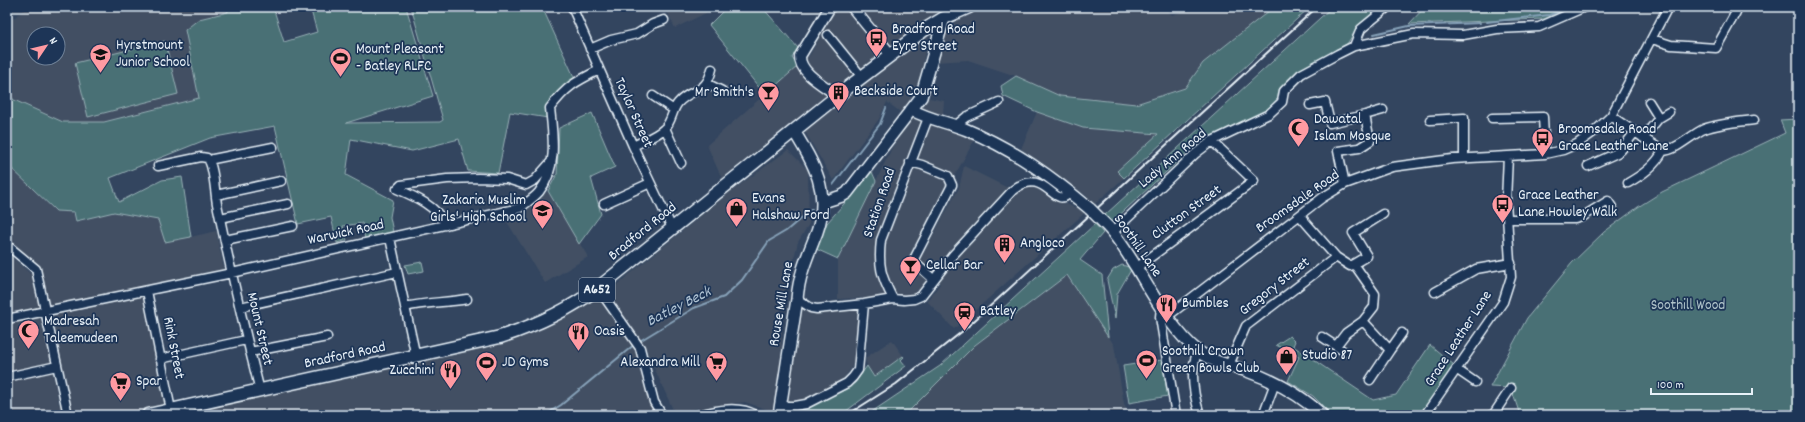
<svg xmlns="http://www.w3.org/2000/svg" width="1805" height="422" viewBox="0 0 1805 422" font-family="Dekko,sans-serif">
	<style>
		.built { fill: #425064; fill-rule: evenodd }
		.green { fill: #487074; stroke: #98b0b6 }
		.lines { fill: none; stroke-linecap: round; stroke-linejoin: round }
		.stream { stroke: #87a2b9; stroke-width: 2 }
		.minor-casing { stroke: #e8f1f8; stroke-width: 11 }
		.tertiary-casing { stroke: #e8f1f8; stroke-width: 13 }
		.secondary-casing { stroke: #e8f1f8; stroke-width: 14 }
		.primary-casing { stroke: #e8f1f8; stroke-width: 15 }
		.minor { stroke: #1d3557; stroke-width: 8 }
		.tertiary { stroke: #1d3557; stroke-width: 10 }
		.secondary { stroke: #1d3557; stroke-width: 11 }
		.primary { stroke: #1d3557; stroke-width: 12 }
		.rail { stroke: #e8f1f8; stroke-width: 2 }
		.secondary-bridge-casing { stroke: #e8f1f8; stroke-width: 14; stroke-linecap: butt }
		.secondary-bridge { stroke: #1d3557; stroke-width: 11 }
		.labels { text-anchor: middle; dominant-baseline: central; stroke-width: 3.5; stroke-linejoin: round; paint-order: stroke }
		.shield { fill: #1d3557; stroke: #abb9c8; stroke-width: 1 }
		.shield-label { font-size: 14px; font-weight: bold; fill: #e8f1f8 }
		.poi-label { font-size: 15px; fill: #e8f1f8; stroke: #1d3557; text-anchor: start }
		.street-label { font-size: 15px; fill: #e8f1f8; stroke: #1d3557 }
		.park-label { font-size: 15px; fill: #b0c4ca; stroke: #1d3557 }
		.water-label { font-size: 16px; font-style: italic; fill: #b0c3d3; stroke: #1d3557 }
	</style>
	<rect width="100%" height="100%" fill="#33455f"/>
	<filter id="ink" filterUnits="userSpaceOnUse"><feTurbulence type="fractalNoise" baseFrequency=".025" numOctaves="2"/><feDisplacementMap in="SourceGraphic" scale="8" xChannelSelector="R" yChannelSelector="G"/><feConvolveMatrix kernelMatrix="1 2 1 2 8 2 1 2 1" color-interpolation-filters="sRGB"/></filter>
	<g filter="url(#ink)">
		<path class="built" d="M28,7H227L228,12L199,19L185,30L199,98L104,122H63L14,100L7,92V23ZM34,34H58V58H34Z
			M663,7H705L706,13L675,28L668,13Z
			M836,7H941L939,11L722,179L707,145L810,55Z
			M985,7H1163L1172,15L1195,7H1274L1203,63L1185,88L1136,104L1060,96L1016,76L968,60L934,62L941,38L956,21Z
			M928,36L920,79L903,114L887,102L879,119L833,180L804,130Z
			M925,97L944,101L942,126L975,139L912,252L909,263L929,279L914,294L898,297L838,299V259L892,148Z
			M1037,112L1083,128L1158,134L1118,170L1124,178L954,329L927,301L940,284L919,261L959,188L964,166L1006,187L1031,185L1039,189L1053,199L1076,208L1088,197L1021,149Z
			M788,150L808,170L809,224L798,242L781,309L782,347L775,412L745,402L674,412L644,345L610,299L609,291L730,192Z
			M7,164L56,211L74,212L76,221L114,212L158,220L191,237L216,231L224,269L48,306L39,270L7,241Z
			M548,191L588,257L545,283L504,217L528,209Z
			M7,253L32,275L40,308L7,315Z
			M1067,275L1114,345L1124,404L1129,415H905L975,345Z
			M143,294L161,373L165,407L130,415H7V324L44,316L53,360V372L59,404L70,400L51,313Z
			M589,296L601,302L636,349L656,415H148L441,351L547,319Z
			M799,305L811,313L858,309L854,364L842,381L806,400L786,401Z
			M892,340L903,356L874,378L867,366L865,358Z"/>
		<path class="green" d="M227,7H273L284,42L317,32L310,7H406L433,96L346,123L440,122L443,120L411,7H542L575,79L560,89L546,105L548,118L510,112L498,173L468,171L459,139L412,151L351,139L346,175L393,200L390,217L393,232L365,239L362,223L343,226L347,240L337,243L331,217L298,224L275,126L210,138L110,178L119,202L162,180L182,177L191,237L165,242L158,220L114,212L76,221L74,212L56,211L7,164V92L14,100L63,122H104L199,98L185,30L199,19L228,12Z
			M727,7H762L798,48L792,58L798,66L765,95L709,25Z
			M1274,7H1310L1124,178L1117,171L1158,134L1083,128L1037,112L1003,96L1001,86L1016,76L1060,96L1136,104L1185,88L1203,63Z
			M1332,7H1381L1359,25L1347,44L1299,70L1279,89L1278,98L1266,112L1193,147L1112,222L1105,215Z
			M1425,7H1570L1544,19L1409,24Z
			M165,41L178,94L88,117L75,63Z
			M592,113L615,167L591,178L601,214L579,244L548,191L557,174L559,128Z
			M1798,119V415H1520L1511,388L1490,387L1527,318L1572,263L1604,232L1638,207L1662,192L1785,133L1780,120Z
			M872,172L876,181L838,259L816,249L827,223Z
			M1095,224L1103,233L1080,260L1102,275L1108,337L1067,275L975,345L905,415H867L940,366Z
			M422,262L424,271L408,274L405,265Z
			M1122,265L1132,268L1117,294L1115,319L1107,280L1113,270Z
			M1290,336L1295,341L1293,346L1373,400L1396,395L1430,345L1454,365L1421,415H1332L1313,396L1288,381L1299,357L1276,345Z
			M903,356L904,357L901,360L906,366L841,415H788L785,408L802,410L855,383L867,366L874,377Z
			M1162,360L1168,396L1129,403L1123,366Z"/>
		<g class="lines">
			<path class="stream" d="M1487,22L1549,15L1573,7
				M1374,34L1409,26L1480,23
				M833,185L880,124L886,108
				M638,342L694,308L724,297L742,280L769,241L786,231L812,209
				M545,415L561,405L635,344"/>
			<defs>
				<path id="minor" d="M572,7L633,146L672,228
					M828,35L862,77
					M1652,39L1671,45L1716,48L1736,12
					M1354,46L1361,29L1388,7
					M590,49L611,40L637,34L653,24L664,20
					M706,83L722,91
					M653,96L674,110
					M1310,105L1325,102L1330,123L1365,115L1370,141L1359,148L1338,151L1345,184
					M1365,115L1383,110
					M1611,116L1663,151
					M1492,118L1543,117L1545,154
					M1659,118L1669,112
					M1430,120L1464,118V158
					M955,126L966,117L999,102
					M665,128L681,163
					M1643,138L1659,118L1649,102
					M633,146C643,141 657,136 665,128C672,121 672,110 678,103C692,87 706,95 712,69
					M210,161L213,159L273,147
					M910,162L922,165L948,176L952,185L913,261L933,279
					M158,166L201,157L207,158C214,164 215,194 217,204C230,267 244,329 260,391
					M1588,166L1617,153L1621,150L1635,132
					M1628,183C1642,175 1655,166 1663,151C1677,150 1691,135 1704,129C1720,123 1737,122 1754,120
					M216,195L281,181
					M604,204L650,183
					M1300,216L1336,257L1350,266L1367,256L1353,233L1383,214
					M220,218L288,204
					M1508,219H1575L1582,217L1608,201L1612,207
					M446,225C436,206 416,197 397,189L401,185L447,179L478,178L507,179L526,185L535,180L551,162
					M1113,232L1195,154L1212,141L1269,114L1282,102L1284,91L1301,74L1338,54L1354,46L1414,34L1463,35L1497,29L1539,27L1585,7
					M390,238L416,357
					M225,240L293,226
					M7,245L36,269L68,415
					M1136,268L1254,181L1212,141
					M598,288L640,348L654,402L662,415
					M147,291L171,410
					M1435,292L1476,269L1511,263
					M797,299L811,308L817,309L864,304L893,299L904,300L914,299L921,296L953,255L1013,190C1046,164 1054,213 1070,192
					M893,299C881,276 878,266 881,240L928,118
					M240,307L397,272
					M405,307C426,302 445,303 467,299
					M1161,307L1160,317L1176,415
					M1168,316L1322,198L1345,184L1392,167L1452,159L1545,154L1563,150L1577,144L1595,131L1611,116L1668,7
					M7,319L232,273L520,208C526,203 534,198 539,192C558,168 553,136 550,108C567,86 575,82 599,70
					M1363,321L1390,350L1370,380
					M1322,337L1345,352
					M1336,346L1346,333L1363,321L1374,307L1375,294L1354,264
					M1390,350L1402,333
					M1198,351C1189,370 1194,396 1200,415
					M250,352L327,337
					M160,359L246,340
					M1229,365L1246,326L1336,257
					M1456,369L1475,382
					M7,377L57,366
					M780,406H795L806,404L847,383L853,377L858,370L859,360L864,304
					M698,415C717,410 738,405 756,415
					M1263,415L1275,383
					M1425,415L1503,302L1511,277L1506,201L1508,156
					M1493,415L1511,388"/>
				<path id="tertiary" d="M830,7L800,56C799,73 825,86 837,95
					M852,7L891,55"/>
				<path id="secondary" d="M912,110C930,120 948,122 967,130C1013,149 1052,177 1090,209
					M823,202L842,196L847,193L921,97L944,18
					M1108,227C1119,239 1127,253 1136,267C1153,295 1173,332 1199,352C1213,362 1231,366 1247,371C1275,381 1300,394 1322,415
					M779,415L797,299C799,274 808,255 817,232C831,192 814,164 794,131"/>
				<path id="primary" d="M148,415L500,337C534,326 569,310 598,288L846,89L924,30L944,18L969,7"/>
			</defs>
			<use href="#minor" class="minor-casing"/>
			<use href="#tertiary" class="tertiary-casing"/>
			<use href="#secondary" class="secondary-casing"/>
			<use href="#primary" class="primary-casing"/>
			<use href="#minor" class="minor"/>
			<use href="#tertiary" class="tertiary"/>
			<use href="#secondary" class="secondary"/>
			<use href="#primary" class="primary"/>
			<path class="rail" d="M847,415L896,384L964,330L1317,7"/>
			<defs>
				<path id="secondary-bridge" d="M1090,209L1108,227"/>
			</defs>
			<use href="#secondary-bridge" class="secondary-bridge-casing"/>
			<use href="#secondary-bridge" class="secondary-bridge"/>
		</g>
	</g>
	<defs>
		<symbol id="bus-pin" viewBox="-11 -11 22 30"><path d="M0 17L-7.5 6A9.5 9.5 0 1 1 7.5 6Z" fill="#ff9aa2" stroke="#1d3557"/><path d="M-5-6H5V4H4V6H2V4H-2V6H-4V4H-5ZM-3.5-4V0h7V-4ZM-3.5 1.2v1.5H-2V1.2ZM2 1.2v1.5H3.5V1.2Z" fill="#111"/></symbol>
		<symbol id="school-pin" viewBox="-11 -11 22 30"><path d="M0 17L-7.5 6A9.5 9.5 0 1 1 7.5 6Z" fill="#ff9aa2" stroke="#1d3557"/><path d="M0-5L7-2L0 1L-7-2ZM-4 1L0 2.5L4 1V4Q0 6-4 4Z" fill="#111"/></symbol>
		<symbol id="stadium-pin" viewBox="-11 -11 22 30"><path d="M0 17L-7.5 6A9.5 9.5 0 1 1 7.5 6Z" fill="#ff9aa2" stroke="#1d3557"/><path d="M0-5a6.5 5 0 1 0 0 10a6.5 5 0 1 0 0-10ZM-3.5-1.8h7v3.6h-7Z" fill="#111"/></symbol>
		<symbol id="building-pin" viewBox="-11 -11 22 30"><path d="M0 17L-7.5 6A9.5 9.5 0 1 1 7.5 6Z" fill="#ff9aa2" stroke="#1d3557"/><path d="M-4-6H4V6H1V3H-1V6H-4ZM-2.5-4.3h1.7v1.8h-1.7ZM.8-4.3h1.7v1.8H.8ZM-2.5-1h1.7V.8h-1.7ZM.8-1h1.7V.8H.8Z" fill="#111"/></symbol>
		<symbol id="bar-pin" viewBox="-11 -11 22 30"><path d="M0 17L-7.5 6A9.5 9.5 0 1 1 7.5 6Z" fill="#ff9aa2" stroke="#1d3557"/><path d="M-6-5H6L.8 .8V4.5H3.5V6h-7V4.5H-.8V.8Z" fill="#111"/></symbol>
		<symbol id="mosque-pin" viewBox="-11 -11 22 30"><path d="M0 17L-7.5 6A9.5 9.5 0 1 1 7.5 6Z" fill="#ff9aa2" stroke="#1d3557"/><path d="M3.5-4.9A6 6 0 1 0 3.5 4.9A5 5 0 1 1 3.5-4.9Z" fill="#111"/></symbol>
		<symbol id="shop-pin" viewBox="-11 -11 22 30"><path d="M0 17L-7.5 6A9.5 9.5 0 1 1 7.5 6Z" fill="#ff9aa2" stroke="#1d3557"/><path d="M-5-2.5h2.3a2.7 3.5 0 0 1 5.4 0H5L5.5 6h-11ZM-1.5-2.5h3a1.5 2.3 0 0 0-3 0Z" fill="#111"/></symbol>
		<symbol id="restaurant-pin" viewBox="-11 -11 22 30"><path d="M0 17L-7.5 6A9.5 9.5 0 1 1 7.5 6Z" fill="#ff9aa2" stroke="#1d3557"/><path d="M-5-6h1v4h1v-4h1v4h1v-4h1v5L-1.5 .5V6h-2V.5L-5-1ZM5-6V6H3V1.5H1.5Q1.5-4 5-6Z" fill="#111"/></symbol>
		<symbol id="station-pin" viewBox="-11 -11 22 30"><path d="M0 17L-7.5 6A9.5 9.5 0 1 1 7.5 6Z" fill="#ff9aa2" stroke="#1d3557"/><path d="M-3-6H3Q5-6 5-4V2Q5 4 3 4L4.5 6H3L1.5 4h-3L-3 6H-4.5L-3 4Q-5 4-5 2V-4Q-5-6-3-6ZM-3.5-4v3h7v-3ZM-3.5 1v1.5H-2V1ZM2 1v1.5H3.5V1Z" fill="#111"/></symbol>
		<symbol id="supermarket-pin" viewBox="-11 -11 22 30"><path d="M0 17L-7.5 6A9.5 9.5 0 1 1 7.5 6Z" fill="#ff9aa2" stroke="#1d3557"/><path d="M-6-5.5h2.5l.6 2H6L4.5 2H-2.5L-4.4-4H-6ZM-1.5 3.2a1.3 1.3 0 1 0 .1 0ZM3 3.2a1.3 1.3 0 1 0 .1 0Z" fill="#111"/></symbol>
	</defs>
	<g fill-rule="evenodd">
		<use href="#bus-pin" x="864" y="26" width="25" height="34"/>
		<use href="#school-pin" x="88" y="42" width="25" height="34"/>
		<use href="#stadium-pin" x="328" y="46" width="25" height="34"/>
		<use href="#building-pin" x="826" y="80" width="25" height="34"/>
		<use href="#bar-pin" x="756" y="80" width="25" height="34"/>
		<use href="#mosque-pin" x="1286" y="116" width="25" height="34"/>
		<use href="#bus-pin" x="1530" y="126" width="25" height="34"/>
		<use href="#bus-pin" x="1490" y="192" width="25" height="34"/>
		<use href="#shop-pin" x="724" y="196" width="25" height="34"/>
		<use href="#school-pin" x="530" y="198" width="25" height="34"/>
		<use href="#building-pin" x="992" y="232" width="25" height="34"/>
		<use href="#bar-pin" x="898" y="254" width="25" height="34"/>
		<use href="#restaurant-pin" x="1154" y="292" width="25" height="34"/>
		<use href="#station-pin" x="952" y="300" width="25" height="34"/>
		<use href="#mosque-pin" x="16" y="318" width="25" height="34"/>
		<use href="#restaurant-pin" x="566" y="320" width="25" height="34"/>
		<use href="#shop-pin" x="1274" y="344" width="25" height="34"/>
		<use href="#stadium-pin" x="1134" y="348" width="25" height="34"/>
		<use href="#stadium-pin" x="474" y="350" width="25" height="34"/>
		<use href="#supermarket-pin" x="704" y="350" width="25" height="34"/>
		<use href="#restaurant-pin" x="438" y="358" width="25" height="34"/>
		<use href="#supermarket-pin" x="108" y="370" width="25" height="34"/>
	</g>
	<g class="labels">
		<rect class="shield" x="579" y="278" width="36" height="24" rx="3"/>
		<g class="shield-label">
			<text x="597" y="290">A652</text>
		</g>
		<g class="poi-label">
			<text x="892" y="30">Bradford Road<tspan x="892" dy="17">Eyre Street</tspan></text>
			<text x="116" y="46">Hyrstmount<tspan x="116" dy="17">Junior School</tspan></text>
			<text x="356" y="50">Mount Pleasant<tspan x="356" dy="17">- Batley RLFC</tspan></text>
			<text x="854" y="92">Beckside Court</text>
			<text x="754" y="93" text-anchor="end">Mr Smith's</text>
			<text x="1314" y="120">Dawatal<tspan x="1314" dy="17">Islam Mosque</tspan></text>
			<text x="1558" y="130">Broomsdale Road<tspan x="1558" dy="17">Grace Leather Lane</tspan></text>
			<text x="1518" y="196">Grace Leather<tspan x="1518" dy="17">Lane Howley Walk</tspan></text>
			<text x="752" y="199">Evans<tspan x="752" dy="17">Halshaw Ford</tspan></text>
			<text x="526" y="201" text-anchor="end">Zakaria Muslim<tspan x="526" dy="17">Girls' High School</tspan></text>
			<text x="1020" y="244">Angloco</text>
			<text x="926" y="266">Cellar Bar</text>
			<text x="1182" y="304">Bumbles</text>
			<text x="980" y="312">Batley</text>
			<text x="44" y="322">Madresah<tspan x="44" dy="17">Taleemudeen</tspan></text>
			<text x="594" y="332">Oasis</text>
			<text x="1162" y="352">Soothill Crown<tspan x="1162" dy="17">Green Bowls Club</tspan></text>
			<text x="1302" y="356">Studio 87</text>
			<text x="502" y="363">JD Gyms</text>
			<text x="700" y="363" text-anchor="end">Alexandra Mill</text>
			<text x="434" y="371" text-anchor="end">Zucchini</text>
			<text x="136" y="382">Spar</text>
		</g>
		<g class="street-label">
			<text transform="translate(633 113) rotate(66)">Taylor Street</text>
			<text transform="translate(1173 159) rotate(-40)">Lady Ann Road</text>
			<text transform="translate(1298 202) rotate(-35)">Broomsdale Road</text>
			<text transform="translate(880 203) rotate(-71)">Station Road</text>
			<text transform="translate(1187 213) rotate(-36)">Clutton Street</text>
			<text transform="translate(643 232) rotate(-39)">Bradford Road</text>
			<text transform="translate(346 233) rotate(-12)">Warwick Road</text>
			<text transform="translate(1137 246) rotate(55)">Soothill Lane</text>
			<text transform="translate(1275 287) rotate(-38)">Gregory Street</text>
			<text transform="translate(782 304) rotate(-80)">Rouse Mill Lane</text>
			<text transform="translate(259 329) rotate(77)">Mount Street</text>
			<text transform="translate(1459 339) rotate(-57)">Grace Leather Lane</text>
			<text transform="translate(173 348) rotate(79)">Rink Street</text>
			<text transform="translate(345 356) rotate(-12)">Bradford Road</text>
		</g>
		<g class="park-label">
			<text x="1688" y="306">Soothill Wood</text>
		</g>
		<g class="water-label">
			<text transform="translate(679 307) rotate(-27)">Batley Beck</text>
		</g>
	</g>
	<rect width="1805" height="422" fill="none" stroke="#1d3557" stroke-width="24"/>
	<rect x="12" y="12" width="1781" height="398" fill="none" stroke="#e8f1f8" stroke-width="1.5" filter="url(#ink)"/>
	<g transform="translate(46 46) rotate(55)"><circle r="19" fill="#1d3557" stroke="#6e8097"/>
	<path d="M0-3L7 15L0 10L-7 15Z" fill="#ff9aa2"/>
	<text y="-6" font-size="11" font-weight="bold" text-anchor="middle" fill="#e8f1f8">N</text>
	</g>
	<path d="M1651 388v6h101v-6" fill="none" stroke="#e8f1f8" stroke-width="2"/>
	<text x="1657" y="388" font-size="12" fill="#e8f1f8" stroke="#1d3557" stroke-width="3" paint-order="stroke">100 m</text>
</svg>
